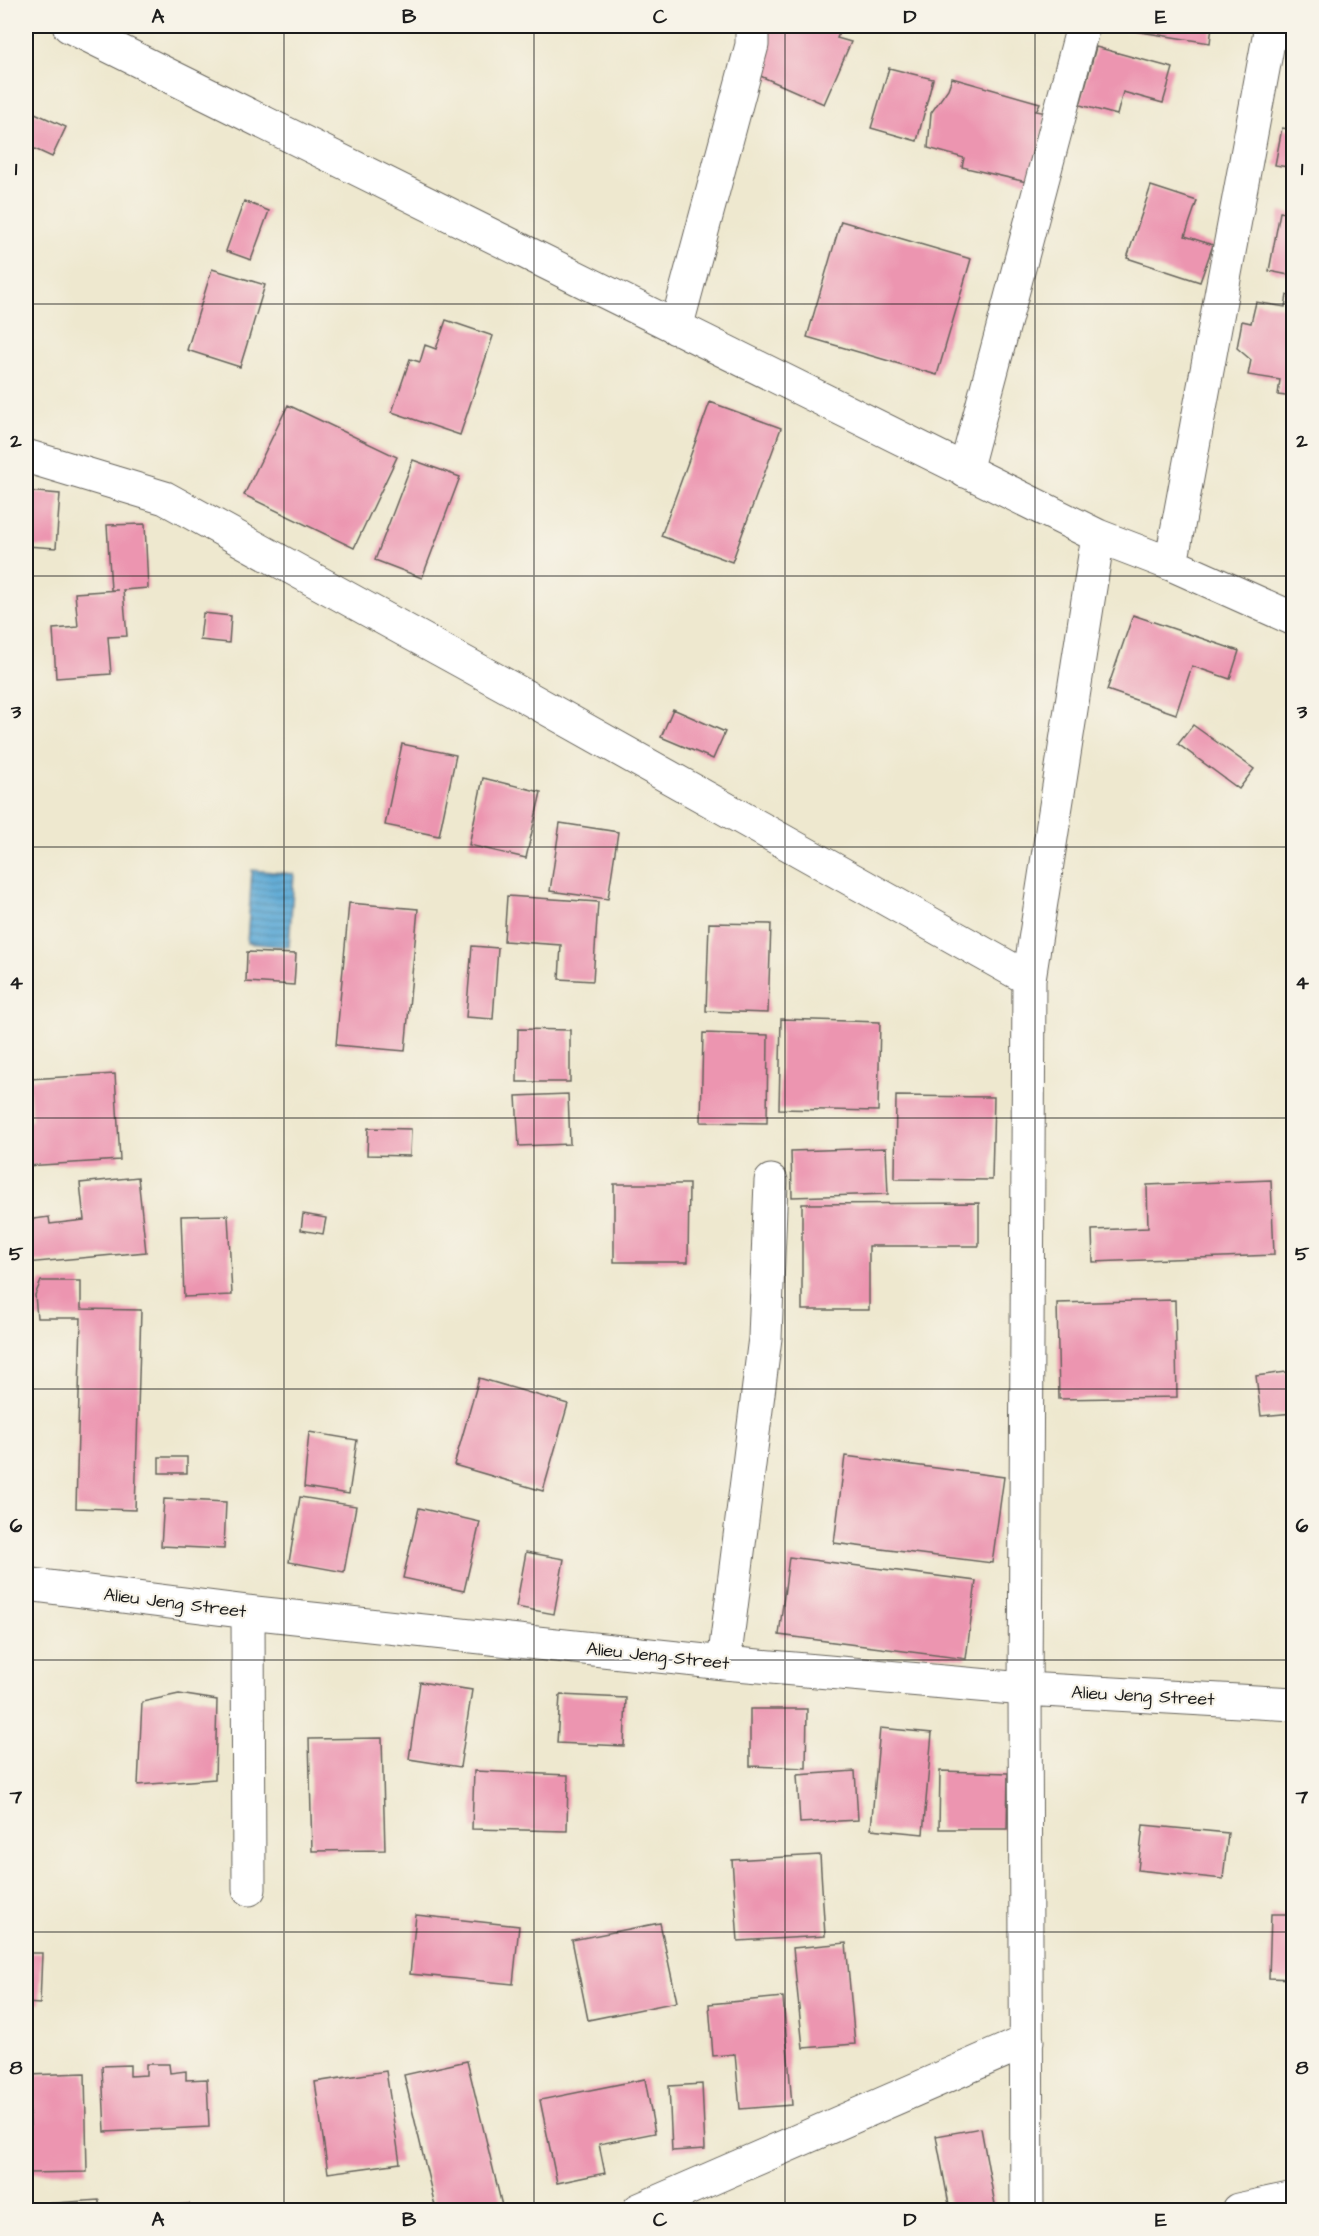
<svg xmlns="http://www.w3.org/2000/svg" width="1319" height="2236" viewBox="0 0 1319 2236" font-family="'Architects Daughter',sans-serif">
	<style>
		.water { fill: url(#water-rules); stroke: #3c6278; stroke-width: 1.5 }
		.building { fill: #ec95b0 }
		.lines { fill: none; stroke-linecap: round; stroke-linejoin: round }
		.minor-casing { stroke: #66635b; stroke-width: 35 }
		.minor { stroke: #fff; stroke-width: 33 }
		.grid { fill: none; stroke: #1c1c1c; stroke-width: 1.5; stroke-opacity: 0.55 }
		.labels { text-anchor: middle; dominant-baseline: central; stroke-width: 4.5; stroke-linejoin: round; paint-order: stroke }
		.street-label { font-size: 18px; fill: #1c1c1c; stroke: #f7f3e8 }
		.neatline { fill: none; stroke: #1c1c1c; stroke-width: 2 }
		.grid-label { font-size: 20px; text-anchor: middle; font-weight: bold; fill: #1c1c1c }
	</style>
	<defs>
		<pattern id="water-rules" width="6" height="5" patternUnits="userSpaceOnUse" patternTransform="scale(1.5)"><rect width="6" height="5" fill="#5ca9d5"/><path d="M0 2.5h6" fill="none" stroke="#4b89ac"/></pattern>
	</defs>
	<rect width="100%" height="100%" fill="#f7f3e8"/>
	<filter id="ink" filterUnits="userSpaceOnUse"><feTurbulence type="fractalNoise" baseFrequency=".0167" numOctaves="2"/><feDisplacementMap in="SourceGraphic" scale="12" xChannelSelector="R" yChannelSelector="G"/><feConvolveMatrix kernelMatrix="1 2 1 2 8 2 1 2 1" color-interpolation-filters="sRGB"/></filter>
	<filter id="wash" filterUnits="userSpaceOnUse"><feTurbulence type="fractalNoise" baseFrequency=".008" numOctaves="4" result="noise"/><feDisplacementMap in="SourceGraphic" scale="24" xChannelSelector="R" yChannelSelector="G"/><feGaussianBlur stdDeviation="1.35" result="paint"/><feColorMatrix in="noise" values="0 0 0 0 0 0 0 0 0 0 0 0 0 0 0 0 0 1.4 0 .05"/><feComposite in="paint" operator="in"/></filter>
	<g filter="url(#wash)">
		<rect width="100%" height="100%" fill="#eee8cf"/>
		<path class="water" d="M252,870L294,874L289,947L247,943Z"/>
		<g id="blocks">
			<path class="building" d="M767,26H842L837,38L851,42L824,104L749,71Z
				M1122,26H1212L1210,43L1122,29Z
				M1096,47L1173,68L1163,103L1123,92L1117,115L1080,105Z
				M889,68L933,79L917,141L871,128Z
				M952,78L1040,103L1036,111L1047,113L1031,183L962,167L964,158L928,148L931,113L948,89Z
				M26,109L66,127L52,157L26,145Z
				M1282,128L1294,130V168L1275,165Z
				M1151,186L1197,201L1185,236L1213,245L1200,282L1127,258Z
				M244,201L269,211L251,260L226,251Z
				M1280,212L1294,214V276L1269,271Z
				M841,221L971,259L937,375L807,337Z
				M212,269L265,285L240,367L187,350Z
				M1287,295L1294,296V397L1278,395L1280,380L1248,375L1251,360L1237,348L1242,321L1251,323L1256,302L1285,307Z
				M446,320L493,336L460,435L392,412L410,359L420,362L425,345L436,349Z
				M710,402L781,428L732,562L661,536Z
				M288,405L397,457L354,548L244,495Z
				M413,460L460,477L422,578L375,560Z
				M26,491L60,494L56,548L26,546Z
				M145,524L148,588L123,590L127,636L108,637L111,674L56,678L53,629L78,627L75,593L118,590H111L107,525Z
				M26,606L33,607L28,677H26Z
				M203,613L231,616L229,643L200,640Z
				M1133,615L1239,651L1230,679L1192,666L1176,714L1107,690Z
				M673,709L725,732L713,759L661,737Z
				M1193,725L1254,769L1239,789L1178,744Z
				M402,744L456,755L439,836L385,825Z
				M483,778L541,792L526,858L469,845Z
				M560,823L618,832L608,899L550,891Z
				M507,896L598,902L593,981L559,979L561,945L504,941Z
				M349,903L418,909L405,1051L336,1045Z
				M709,923L771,924L768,1013L706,1011Z
				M472,946L498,948L493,1019L466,1017Z
				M247,952L296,954L294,985L246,982Z
				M781,1019L880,1022L878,1111L779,1109Z
				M518,1029L570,1030V1082H517Z
				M703,1033L768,1035L767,1123L701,1122Z
				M115,1074L120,1160L26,1166V1123L32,1120L28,1079Z
				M568,1094L570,1144L519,1146L516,1096Z
				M896,1096L994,1097L992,1180L895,1179Z
				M368,1128L411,1129L410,1156L367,1155Z
				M886,1148L888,1194L792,1197L791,1151Z
				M138,1177L146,1252L26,1263V1220L49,1217L50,1224L84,1220L80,1183Z
				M1271,1180L1274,1255L1093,1262L1092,1230L1148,1228L1147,1185Z
				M614,1184H689L688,1262H614Z
				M979,1203V1246H869V1310H802V1204Z
				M303,1214L326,1218L323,1234L301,1230Z
				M228,1215L232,1295L184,1297L181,1216Z
				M41,1281H81V1309L141,1310L135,1510L76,1508L81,1318H37L35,1295Z
				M1175,1300L1177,1397L1059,1399L1057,1303Z
				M1294,1371V1413L1261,1416L1256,1376Z
				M479,1378L568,1404L543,1491L454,1465Z
				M309,1432L357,1440L349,1494L304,1487Z
				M845,1456L1004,1477L992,1563L834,1543Z
				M159,1457H187V1473H159Z
				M300,1497L356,1506L344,1572L289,1562Z
				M164,1499L226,1502L224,1549L161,1546Z
				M419,1508L480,1522L464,1591L403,1578Z
				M526,1552L564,1559L554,1614L516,1607Z
				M789,1557L976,1581L966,1659L779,1635Z
				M420,1682L472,1690L460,1767L409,1759Z
				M179,1694L217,1700L215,1779L138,1785L142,1702Z
				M560,1695L626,1698L624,1746L557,1743Z
				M750,1709H807L806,1768L750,1766Z
				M880,1728L932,1733L923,1834L871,1829Z
				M382,1738L385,1850L312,1851L309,1739Z
				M474,1771L568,1775L567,1831L472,1829Z
				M855,1771L858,1820L800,1823L797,1775Z
				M940,1771L1008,1773L1007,1829H939Z
				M1143,1825L1228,1833L1223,1879L1138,1870Z
				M820,1855L825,1936L738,1941L732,1860Z
				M1271,1914H1294V1979L1269,1978Z
				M416,1915L519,1926L513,1984L410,1974Z
				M660,1923L677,2002L588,2020L572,1940Z
				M846,1943L855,2044L803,2048L793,1948Z
				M26,1953H42L40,2004L26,2003Z
				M783,1997L792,2105L740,2109L735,2054L713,2056L709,2004Z
				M467,2061L503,2210H436L404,2075Z
				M146,2064H169L170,2073L186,2071V2080L207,2079L209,2127L105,2132L102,2066L130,2065V2076L146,2075Z
				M386,2071L400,2163L328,2173L315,2082Z
				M85,2073L87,2172L26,2173V2128H30L28,2075Z
				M645,2079L655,2133L599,2144L605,2173L557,2183L540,2100Z
				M702,2084L705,2149L672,2151L669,2086Z
				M981,2128L996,2210H950L936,2136Z
				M99,2200V2210H26V2205Z
				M189,2204L190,2210H130V2208Z"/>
		</g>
	</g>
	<g filter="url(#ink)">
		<use href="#blocks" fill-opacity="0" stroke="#66635b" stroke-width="1.5"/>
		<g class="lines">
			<defs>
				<path id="minor" d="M69,26L1098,536L1171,564L1294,619
					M676,328L752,45V26
					M26,456L165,498L514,690L1029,979
					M965,471L1081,34
					M1171,564L1271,26
					M26,1584L248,1612L724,1663L1025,1689L1294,1704
					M248,1612L249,1889
					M724,1663L765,1338L771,1181
					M639,2210L1027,2041
					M1027,2210L1025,1689L1029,979L1098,536
					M1238,2210L1294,2198"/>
			</defs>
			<use href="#minor" class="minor-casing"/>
			<use href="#minor" class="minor"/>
		</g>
	</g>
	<path class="grid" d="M284,26V2210M534,26V2210M785,26V2210M1035,26V2210M26,304H1294M26,576H1294M26,847H1294M26,1118H1294M26,1389H1294M26,1660H1294M26,1932H1294"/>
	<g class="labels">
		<g class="street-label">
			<text transform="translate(175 1603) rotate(7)">Alieu Jeng Street</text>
			<text transform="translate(658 1656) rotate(6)">Alieu Jeng Street</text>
			<text transform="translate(1143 1696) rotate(3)">Alieu Jeng Street</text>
		</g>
	</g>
	<rect width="1319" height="2236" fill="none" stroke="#f7f3e8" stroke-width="66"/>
	<rect x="33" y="33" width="1253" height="2170" class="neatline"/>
	<g class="grid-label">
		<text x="158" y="23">A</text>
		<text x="409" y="23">B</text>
		<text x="660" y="23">C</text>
		<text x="910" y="23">D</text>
		<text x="1161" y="23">E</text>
		<text x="16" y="175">1</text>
		<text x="1302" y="175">1</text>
		<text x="16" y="447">2</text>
		<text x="1302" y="447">2</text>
		<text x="16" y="718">3</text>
		<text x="1302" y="718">3</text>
		<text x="16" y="989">4</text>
		<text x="1302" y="989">4</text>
		<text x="16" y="1260">5</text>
		<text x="1302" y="1260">5</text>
		<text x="16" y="1532">6</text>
		<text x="1302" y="1532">6</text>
		<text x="16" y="1803">7</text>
		<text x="1302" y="1803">7</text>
		<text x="16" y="2074">8</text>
		<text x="1302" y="2074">8</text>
		<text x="158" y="2226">A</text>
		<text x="409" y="2226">B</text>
		<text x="660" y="2226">C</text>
		<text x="910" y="2226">D</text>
		<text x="1161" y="2226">E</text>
	</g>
</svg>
